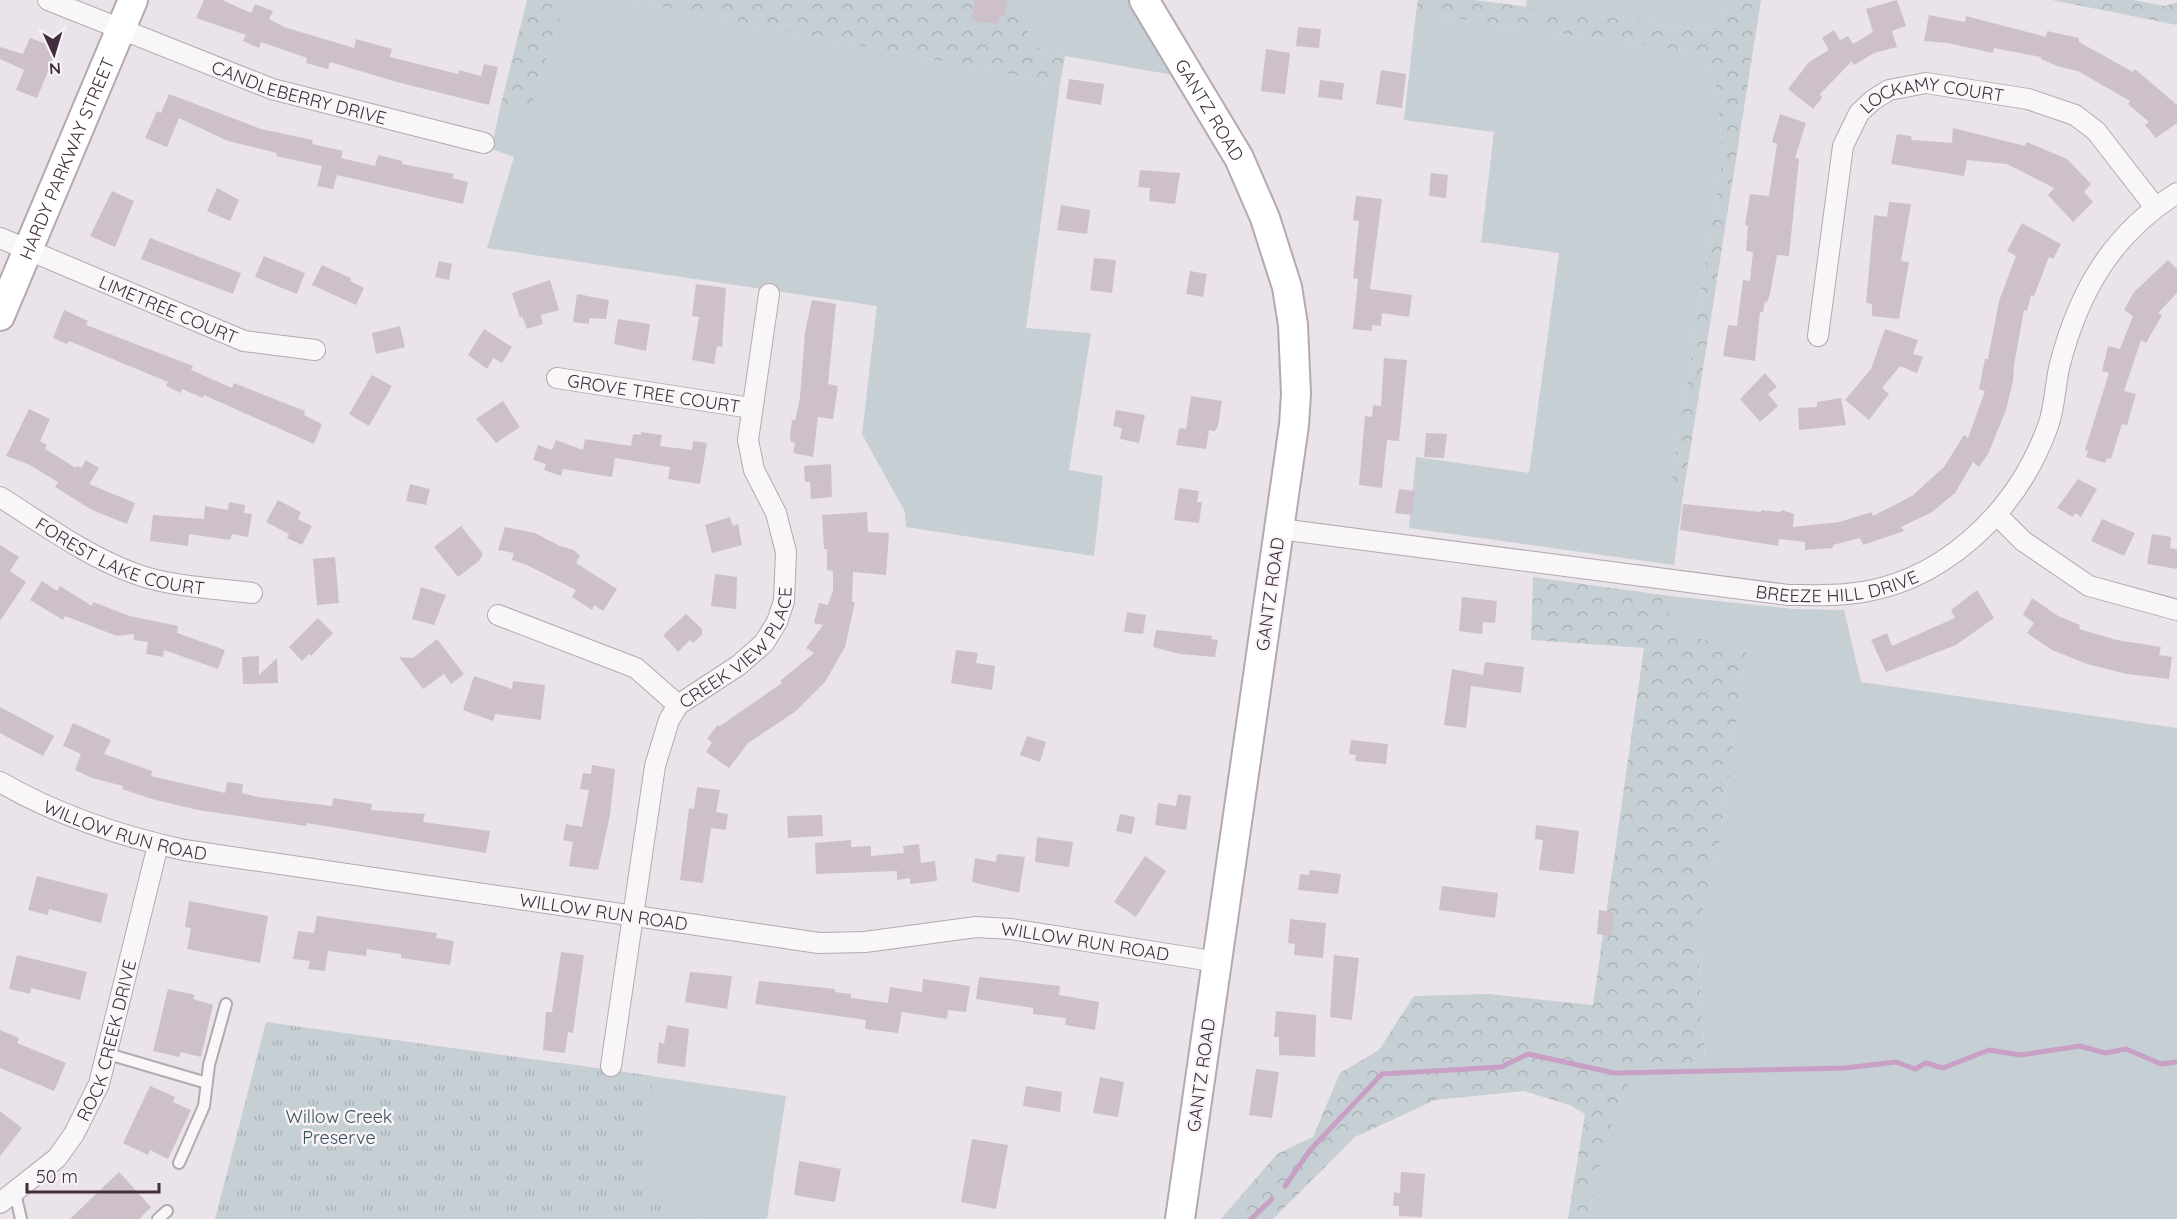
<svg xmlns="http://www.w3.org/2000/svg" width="2177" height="1219" viewBox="0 0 2177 1219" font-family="Quicksand,sans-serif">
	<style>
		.green { fill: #c5cfd4 }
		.forest { fill: url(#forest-crowns) }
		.park { fill: url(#park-tufts) }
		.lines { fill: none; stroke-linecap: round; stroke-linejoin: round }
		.stream { stroke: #c8a0c6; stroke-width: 5 }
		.building { fill: #cdc0cb }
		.service-casing { stroke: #b4a8b2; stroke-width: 14 }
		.minor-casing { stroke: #b4a8b2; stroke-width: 22 }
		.secondary-casing { stroke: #b4a8b2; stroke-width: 32 }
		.service { stroke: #f9f6f8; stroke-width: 10 }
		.minor { stroke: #f9f6f8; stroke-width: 20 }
		.secondary { stroke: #fff; stroke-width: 28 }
		.labels { text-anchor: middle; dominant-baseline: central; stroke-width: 5; stroke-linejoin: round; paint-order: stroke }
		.street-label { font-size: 18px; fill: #422c3e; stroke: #f8f3f7 }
		.park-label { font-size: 18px; fill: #3a505d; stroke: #f8f3f7 }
	</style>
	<defs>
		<pattern id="forest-crowns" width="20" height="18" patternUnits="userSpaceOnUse" patternTransform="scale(1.5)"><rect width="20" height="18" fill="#c5cfd4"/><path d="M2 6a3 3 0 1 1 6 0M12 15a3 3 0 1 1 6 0" fill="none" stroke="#aab2b7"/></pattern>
		<pattern id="park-tufts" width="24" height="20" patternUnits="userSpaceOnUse" patternTransform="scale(1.5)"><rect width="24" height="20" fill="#c5cfd4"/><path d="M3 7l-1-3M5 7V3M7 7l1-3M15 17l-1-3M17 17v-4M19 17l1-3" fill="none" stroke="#aab2b7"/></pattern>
	</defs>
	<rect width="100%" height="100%" fill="#eae3e9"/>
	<path class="green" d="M566,0H625L1060,84L1026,328L1091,333L1069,470L1103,476L1094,556L906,527L905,512L862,434L877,306L487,248L514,157L491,149L501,104L530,107Z
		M1018,0H1133L1179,76L1065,56L1033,46Z
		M1527,0H1728L1724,22L1716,31L1526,7Z
		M1416,13L1699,53L1715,79L1723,154L1670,492L1683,495L1674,565L1409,528L1416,457L1529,473L1559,253L1481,242L1494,132L1404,120Z
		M1670,596L1794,609L1844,610L1861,682L2177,728V1219H1589C1596,1172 1612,1112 1635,1071L1705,1061L1697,935L1720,839L1747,648L1668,633Z
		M562,1063L786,1096L767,1219H702L641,1190L652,1077L268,1219Z"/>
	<path class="forest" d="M527,0H566L530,108L501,104Z
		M625,0H1018L1033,46L1065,56L1060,84Z
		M1418,0H1474L1715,31L1724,22L1728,0H1761L1683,495L1670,492L1723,154L1715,79L1699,53L1416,13Z
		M2052,0H2133L2165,6L2177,2V25Z
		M1533,577L1670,596L1669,633L1747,648L1720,839L1697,935L1705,1061L1635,1071C1612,1113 1596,1172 1589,1219H1568L1585,1114L1570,1105L1524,1091L1435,1100L1355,1137L1273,1219H1221L1277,1154L1313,1137L1340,1073L1379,1050L1414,996L1488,994L1593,1005L1644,648L1531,640Z"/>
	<path class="park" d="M266,1022L653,1076L641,1189L702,1219H215Z"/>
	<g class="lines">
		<path class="stream" d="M1285,1186L1311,1149L1382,1074L1501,1067L1528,1054L1614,1073L1845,1068L1896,1062L1915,1069L1926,1063L1943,1068L1989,1050L2021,1055L2080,1046L2105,1053L2126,1049L2161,1064L2177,1062
			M1251,1219L1272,1199"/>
	</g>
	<path class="building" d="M204,0H222L251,13L255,4L273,11L269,19L284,27L354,48L356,39L392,49L390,57L458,74L459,70L481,76L484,64L498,67L489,105L397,82L330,62L328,69L306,63L307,58L261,42L259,48L243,41L246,35L196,18Z
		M975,0H1007L1005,16L1000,15L998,24L972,20Z
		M1897,0L1906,26L1892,31L1897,47L1874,53L1854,65L1852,61L1820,94L1822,98L1813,109L1788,89L1809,62L1829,50L1822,38L1834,30L1840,40L1848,36L1853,44L1873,32L1866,9Z
		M1929,15L1965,22L1966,16L2046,37L2047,31L2079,38V42L2133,72L2135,69L2177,105V123L2156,138L2145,125L2149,122L2128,104L2130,101L2078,71L2057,66L2041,59V57L1994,48L1993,53L1948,43L1924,41Z
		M1298,27L1321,29L1319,48L1296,46Z
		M30,38L58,48L37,98L16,90L24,70L0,59V47L23,54Z
		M1266,49L1290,53L1285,94L1261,91Z
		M1381,70L1406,74L1402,108L1376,104Z
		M1069,79L1104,84L1101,105L1066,99Z
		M1320,80L1344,83L1342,100L1318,97Z
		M169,94L261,129L313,140L312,144L343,151L341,158L375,166L378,155L402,161V164L454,174L452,178L468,182L463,204L337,175L333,189L317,186L322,166L276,156L277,153L228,141L179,118L167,147L145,138L157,111L161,113Z
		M1780,114L1806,123L1795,158L1799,159L1789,256L1777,255L1770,294L1767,303L1765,301L1763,312H1760L1755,361L1723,356L1728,325L1737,326L1743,280L1750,281L1753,252L1746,251L1748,226L1745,225L1750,194L1769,196L1777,144L1772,142Z
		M1953,128L2025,146L2027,142L2067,159L2091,184L2084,192L2093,202L2073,222L2048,195L2054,188L2007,164L1967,160L1964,176L1891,164L1897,134L1911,136L1912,140L1952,143Z
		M1140,170L1180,173L1175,204L1149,201L1150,188L1138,187Z
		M1431,173L1448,175L1446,198L1429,196Z
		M217,188L239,200L230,221L207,211Z
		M112,191L134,201L115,247L90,236Z
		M1356,196L1382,199L1370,289L1412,295L1409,317L1382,313L1381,326L1372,325V331L1353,329L1358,279L1353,278L1359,221L1353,220Z
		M1889,202L1911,204L1901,261L1909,262L1899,319L1872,316V304L1866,303L1874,215L1887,217Z
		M1061,205L1090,210L1087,234L1057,230Z
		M2022,223L2061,244L2053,259L2049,257L2034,296L2031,295L2027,311L2024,310L2014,365L2013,381L2006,410L1988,454L1979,467L1973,462L1955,493L1932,512L1901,527L1904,531L1863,545L1860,538L1833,545V548L1805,550V542L1779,539L1778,546L1680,530L1683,504L1761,512V510L1780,512L1782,510L1794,514L1793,527L1839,522L1872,512L1873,516L1912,496L1944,467L1964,435L1968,438L1985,391L1979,389L1985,359H1988L1999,301L2016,256L2007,251Z
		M150,238L241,273L233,294L141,259Z
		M264,256L305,273L297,294L255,277Z
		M1094,258L1116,260L1112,293L1090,290Z
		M2168,260L2177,269V293L2158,313L2162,315L2146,343L2141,340L2124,391L2136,394L2127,425L2122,424L2111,459L2107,458L2105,463L2086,457L2088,451L2085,450L2109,373L2102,371L2108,346L2120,349L2133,316L2124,310L2134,292Z
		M439,261L452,264L449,280L435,277Z
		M322,265L351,278L350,281L364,288L356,305L312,285Z
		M1190,271L1207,274L1203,297L1186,294Z
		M550,280L559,310L541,315L543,324L527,329L522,316L520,318L512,293Z
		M696,284L726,288L722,347L717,346L714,364L692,360L699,317L692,316Z
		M577,294L609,300L606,319L589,318V324L573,322Z
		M812,300L836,304L828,384L838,386L833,419L818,417L813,457L793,453L795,443L791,442L790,436L792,420L795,421L800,397L805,332Z
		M64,310L88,321L86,325L193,366L191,370L232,388L234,383L305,411L304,415L322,424L314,444L204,395L203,398L182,389L181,393L166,386L168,382L69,341L67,344L53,338Z
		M618,319L650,324L646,351L614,344Z
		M400,326L405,347L376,354L372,333Z
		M484,329L512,347L502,363L493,358L487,369L468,355Z
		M1885,329L1918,340L1913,354L1923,357L1917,373L1900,366L1882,388L1889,394L1869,420L1845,400L1871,369Z
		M1384,358L1407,360L1399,441L1387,440L1382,488L1359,485L1365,416L1372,417L1373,405L1381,406Z
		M1765,373L1777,387L1768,394L1778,406L1760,422L1740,399Z
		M372,375L392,386L369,426L349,414Z
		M1191,396L1222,401L1218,426L1215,431L1209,430L1206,449L1176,445L1179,428L1186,429Z
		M1841,398L1846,425L1799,430L1798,408L1817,407V402Z
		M503,401L520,427L496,443L476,419Z
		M29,409L50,419L40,441L47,445L45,449L76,468L77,466L81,468L86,460L99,468L89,484L135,503L127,524L92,510L55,487L58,482L28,464L6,456Z
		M1116,410L1145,415L1139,443L1120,439L1122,428L1113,426Z
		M641,432L662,435L660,446L692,450L693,441L707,443L700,484L668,479L670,467L615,458L612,477L563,469L561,476L544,470L546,464L533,460L538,445L552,450L556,440L583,450L585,439L631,446L633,434L641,435Z
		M1426,433L1447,434L1444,458L1424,457Z
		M831,464L832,497L811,499L810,482H805L804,466Z
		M2078,479L2097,489L2081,517L2075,513L2073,517L2057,508Z
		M410,484L430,489L426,505L406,501Z
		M1179,488L1199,491L1197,502H1202L1199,523L1174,520Z
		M1399,489L1415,491L1412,515L1395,513Z
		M278,500L301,512L298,519L312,526L302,545L287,538L289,534L266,522Z
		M229,502L245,505L244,513L252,514L248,537L232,534L230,540L189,534L188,546L150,541L153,515L204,519L205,506L228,510Z
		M867,512L868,532L889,533L886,575L853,572L852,602H855L845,647L825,682L796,711L748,743L729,768L706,752L712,742L707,739L712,732L718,725L720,726L782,683L780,681L814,653L806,648L823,625L814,623L819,603L828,605L833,590V571L827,570V549H824L822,515Z
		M730,517L733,526L738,524L742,545L712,553L705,525Z
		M2102,519L2135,533L2124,556L2091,541Z
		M461,526L483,554L479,561L458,577L434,547Z
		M505,527L535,533L560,546L574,550L580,556L576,563L617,589L603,611L594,605L592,610L572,597L576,590L527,565L512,560L514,553L498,550Z
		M2152,534L2171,537L2170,548L2177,549V569L2147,564Z
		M0,545L19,557L10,571L26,582L0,621Z
		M335,557L339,603L317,605L313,559Z
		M715,574L737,577L736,609L711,606Z
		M42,581L57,591L60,586L92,606L93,602L130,616L178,626L177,633L225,650L218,669L164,650L163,657L146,654L148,642L134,640V634L117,636L65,616L63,620L30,600Z
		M421,587L446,595L434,625L412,619Z
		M1977,590L1994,618L1956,645L1886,672L1871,640L1887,633L1892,646L1955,618L1951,610Z
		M1462,597L1497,601L1495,623L1483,622L1482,634L1459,631Z
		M2032,598L2058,616L2080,625L2079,629L2117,640L2161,647L2159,655L2172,657L2169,679L2127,674L2087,664L2052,650L2027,633L2034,623L2023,615Z
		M1127,612L1146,615L1143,634L1124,632Z
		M686,614L702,629V635L693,643L690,640L678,652L663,635Z
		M318,618L333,633L311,656L309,654L302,661L289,647Z
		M1156,630L1212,636L1211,639L1218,640L1215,657L1180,654L1153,647Z
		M437,639L464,674L451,684L444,674L423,689L399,657L413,658Z
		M956,650L978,653L976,663L995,666L992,690L951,683Z
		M259,656V675L277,658L278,683L243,684L242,657Z
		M1485,662L1524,667L1521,693L1471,686L1466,728L1444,725L1452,669L1483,675Z
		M474,676L512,689L513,681L545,685L541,720L495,714L493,721L463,710Z
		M0,707L54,736L43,756L0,733Z
		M73,723L111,740L104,754L152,771L151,776L225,793L227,782L243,784L242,793L258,797L332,806L333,798L372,804L371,810L425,814L423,822L490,831L486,853L307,823L306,826L198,810L152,799L122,789L123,786L92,778L75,770L81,754L63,746Z
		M1027,736L1046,742L1040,762L1020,755Z
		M1351,740L1388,744L1386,764L1355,761L1356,755L1349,754Z
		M592,765L615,769L610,815L598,870L569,866L573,842L563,840L566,824L582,827L589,790L580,789L583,773L591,774Z
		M697,787L720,790L716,812L728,814L726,830L711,828L703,883L680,880L689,808L694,809Z
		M1178,794L1191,796L1186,830L1155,825L1158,803L1176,806Z
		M1120,814L1135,817L1132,834L1116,831Z
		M822,815L823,836L788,838L787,816Z
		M1536,825L1579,831L1574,874L1539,870L1543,840L1535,839Z
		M1037,837L1073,842L1069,867L1035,862Z
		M851,840V847L871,846V856L904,853L903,846L919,844L921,863L935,861L937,881L910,884V878L897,880V871L816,874L815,843Z
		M997,854L1025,857L1019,893L972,882L975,858L996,862Z
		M1145,856L1166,871L1136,917L1114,902Z
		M1310,870L1341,874L1338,894L1298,890L1300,874L1309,875Z
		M37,876L108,894L101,923L49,909L48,915L28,910Z
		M1442,886L1498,893L1495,918L1439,910Z
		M189,901L268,916L260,963L187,949L191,928L185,927Z
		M1599,910L1614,912L1611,936L1597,934Z
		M317,916L437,933L436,938L454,941L450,965L401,958V954L367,949L366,956L328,951L325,971L308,969L310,961L293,959L298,931L314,933Z
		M1290,919L1326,923L1323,958L1294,955L1295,944L1288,943Z
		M561,952L584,955L573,1033L568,1032L565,1053L543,1050L546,1012H552Z
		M17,955L87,972L80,1000L31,988L30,994L9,989Z
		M1334,955L1359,958L1352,1020L1330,1017Z
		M690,972L732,976L727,1009L685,1002Z
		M979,977L1060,986L1059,995L1099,1002L1095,1030L1065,1025L1066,1018L1033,1014V1008L976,999Z
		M923,979L970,986L966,1012L948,1010L947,1019L902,1012L898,1033L865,1029L866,1020L755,1004L759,981L835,989V992L851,994V998L888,1003L890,987L922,992Z
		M168,989L195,995L193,999L213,1005L201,1057L181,1052L179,1057L153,1051Z
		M1276,1011L1316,1015L1315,1057L1279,1055V1037H1274Z
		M667,1025L689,1029L685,1067L657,1063L659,1042L664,1044Z
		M0,1030L19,1038L17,1043L66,1063L54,1091L0,1068Z
		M1256,1069L1279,1072L1272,1118L1249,1115Z
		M1100,1077L1124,1082L1118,1117L1093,1113Z
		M150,1086L175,1097L173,1102L191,1110L168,1159L150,1150L148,1155L123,1143Z
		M1026,1086L1062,1092L1060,1112L1023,1106Z
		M0,1111L22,1128L0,1156Z
		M972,1139L1008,1145L996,1209L961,1202Z
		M799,1161L841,1169L835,1202L794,1195Z
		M119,1172L151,1207L139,1219H70Z
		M1401,1172L1425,1174L1422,1217L1399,1216V1206H1393L1394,1192L1400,1193Z"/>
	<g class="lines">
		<defs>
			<path id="service" d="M108,1054L207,1083
				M179,1163L204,1106L209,1065L226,1004
				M15,1193L21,1219
				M158,1219L167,1211"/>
			<g id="minor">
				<path id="s1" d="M48,0L272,89L484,143"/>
				<path id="s2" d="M0,238L244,341L315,350"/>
				<path id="s3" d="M1818,336L1843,146L1859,113L1873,100L1889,90L1926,83L2028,99L2075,115L2096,131L2155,207"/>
				<path id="s4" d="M557,378L751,408"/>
				<path id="s5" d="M0,497C43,524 85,555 133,573C170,587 213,588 252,593"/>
				<path d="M1997,515L2023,541L2089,586L2177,610"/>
				<path id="s6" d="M1280,529L1788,595C1807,595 1827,596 1847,594C1941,586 2017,512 2048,426C2055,407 2055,384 2060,364C2079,291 2112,234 2177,193"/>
				<path d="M498,615L636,668L678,705"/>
				<path id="s7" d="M0,782C57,815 120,836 184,850L819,943L865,942L976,927L1011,929L1218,962"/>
				<path id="s8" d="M611,1066L655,766L669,720L678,705L739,665L764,643L777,622L784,601L786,552L776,513L754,470L748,440L769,294"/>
				<path id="s9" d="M0,1203L57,1158L74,1134L99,1084L158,845"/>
			</g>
			<g id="secondary">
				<path id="s10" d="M1144,0L1239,158L1265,218L1287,287L1293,325L1296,394L1294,425L1180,1219"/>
				<path id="s11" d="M0,316L133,0"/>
			</g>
		</defs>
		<use href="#service" class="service-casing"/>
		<use href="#minor" class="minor-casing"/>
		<use href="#secondary" class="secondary-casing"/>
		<use href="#service" class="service"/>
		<use href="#minor" class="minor"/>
		<use href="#secondary" class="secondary"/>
	</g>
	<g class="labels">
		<g class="street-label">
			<text stroke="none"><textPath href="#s1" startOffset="268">CANDLEBERRY DRIVE</textPath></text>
			<text stroke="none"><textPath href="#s3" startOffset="308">LOCKAMY COURT</textPath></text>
			<text stroke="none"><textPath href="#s10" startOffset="128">GANTZ ROAD</textPath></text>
			<text stroke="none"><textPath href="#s11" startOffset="171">HARDY PARKWAY STREET</textPath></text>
			<text stroke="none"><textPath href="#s2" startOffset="183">LIMETREE COURT</textPath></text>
			<text stroke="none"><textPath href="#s4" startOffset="98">GROVE TREE COURT</textPath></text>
			<text stroke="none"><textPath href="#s5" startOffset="136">FOREST LAKE COURT</textPath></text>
			<text stroke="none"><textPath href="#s6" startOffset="562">BREEZE HILL DRIVE</textPath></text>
			<text transform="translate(1270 594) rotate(-82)">GANTZ ROAD</text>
			<text stroke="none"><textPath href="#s8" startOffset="454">CREEK VIEW PLACE</textPath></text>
			<text stroke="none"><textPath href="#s7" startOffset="135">WILLOW RUN ROAD</textPath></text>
			<text stroke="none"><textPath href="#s7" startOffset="621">WILLOW RUN ROAD</textPath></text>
			<text stroke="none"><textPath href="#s7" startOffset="1107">WILLOW RUN ROAD</textPath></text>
			<text stroke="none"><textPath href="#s9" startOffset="202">ROCK CREEK DRIVE</textPath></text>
			<text transform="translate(1201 1075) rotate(-82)">GANTZ ROAD</text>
		</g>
		<g class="park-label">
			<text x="339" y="1116">Willow Creek<tspan x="339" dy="21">Preserve</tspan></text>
		</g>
	</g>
	<g transform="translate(54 54) rotate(176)" stroke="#f8f3f7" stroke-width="4.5" paint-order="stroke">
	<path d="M0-4.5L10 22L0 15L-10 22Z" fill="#422c3e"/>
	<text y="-9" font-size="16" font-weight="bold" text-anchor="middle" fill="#422c3e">N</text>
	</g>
	<path d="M27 1183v9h132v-9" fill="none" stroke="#422c3e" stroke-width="3"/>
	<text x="36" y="1183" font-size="18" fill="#422c3e" stroke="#f8f3f7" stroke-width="4.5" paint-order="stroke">50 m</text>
</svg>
